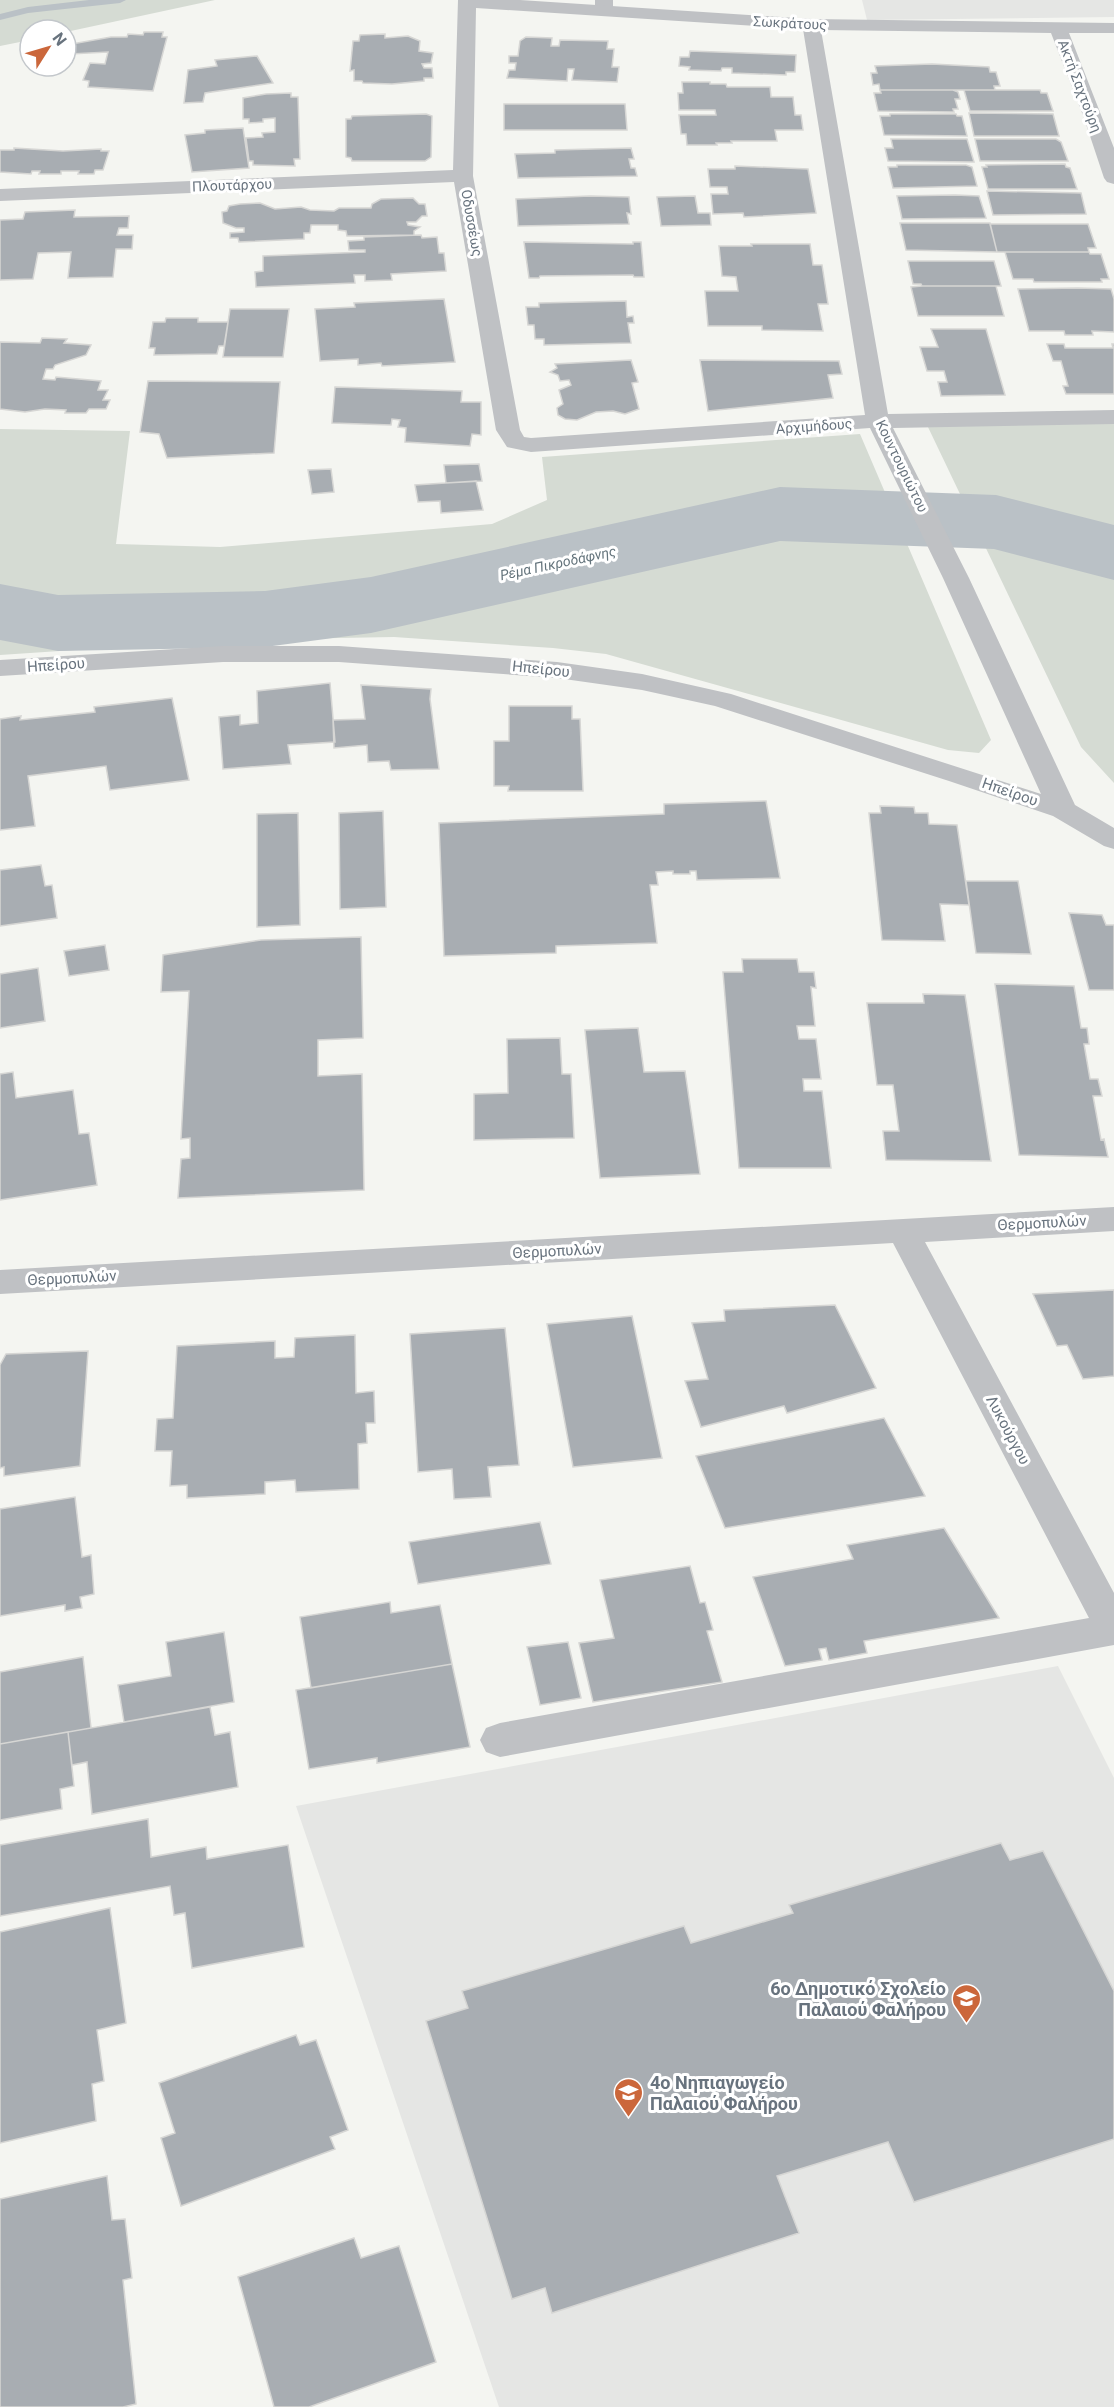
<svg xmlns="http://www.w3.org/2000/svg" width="1114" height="2407" viewBox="0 0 1114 2407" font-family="Roboto,sans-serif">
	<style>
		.built { fill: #e5e6e4 }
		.green { fill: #d5dbd3 }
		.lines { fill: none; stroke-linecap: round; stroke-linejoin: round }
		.stream { fill: #bac1c6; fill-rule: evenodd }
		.river { fill: #bac1c6; fill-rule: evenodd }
		.building { fill: #a8adb2; stroke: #d6d6d4; stroke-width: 1.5 }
		.lane { fill: #bfc1c4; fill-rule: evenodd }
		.street { fill: #bfc1c4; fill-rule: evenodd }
		.labels { text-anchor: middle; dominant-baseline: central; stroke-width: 6; stroke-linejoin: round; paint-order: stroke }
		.far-street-label { font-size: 14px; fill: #68737e; stroke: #fff }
		.far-water-label { font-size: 14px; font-style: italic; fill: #63737b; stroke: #fff }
		.street-label { font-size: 15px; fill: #68737e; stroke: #fff }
		.near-poi-label { font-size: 18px; font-weight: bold; fill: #68737e; stroke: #fff; text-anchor: end }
	</style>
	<rect width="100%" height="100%" fill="#f4f5f1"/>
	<path class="built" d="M862,0H1114V17L867,20Z
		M1058,1666L1114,1778V2407H499L296,1806Z"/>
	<path class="green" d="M0,0H215L66,32V30H30V40L0,46Z
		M1114,422V783L1081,747L927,425Z
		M0,429L130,431L116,544L220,547L492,524L547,500L542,457L860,434L991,740L979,753L948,750L606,654L553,648L394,637L224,640L0,655Z"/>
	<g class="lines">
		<path class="stream" d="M89,0H126L120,3L28,13L0,20V14L28,7Z"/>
		<path class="river" d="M780,487L996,495L1114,525V580L994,549L780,541L371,633L265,647L58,651L0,640V584L58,595L265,591L371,577Z"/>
	</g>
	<path class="building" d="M144,32H163L162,37H167L153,91L88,87L89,81L83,80L90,63L105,64L108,52L70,54L66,45L111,37H127L128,34L143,35Z
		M385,34V38L408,36L420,41L419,51L433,53L431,63L422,64L424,68H432L433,78H424V81L392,84L363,83L362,81H354V70L350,71L353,41H359L360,35Z
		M526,37L552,38L551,46H559L560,40L608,41L607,49H614L612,67H619L617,82L572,80L574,69H568L567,81L507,78L509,70H515L516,63H509V56H518L520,41Z
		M690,51L796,55L795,72H786V75L732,73V68H722L721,71L689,70L690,67L679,66L680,57H689Z
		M257,56L273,83L205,93L203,102L184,103L188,70L217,66L215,60Z
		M932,64L989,67L990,72H996L1000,86H994L995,90H880L879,84L873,85L871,73H877L875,66Z
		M682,82H710V84H726L727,87H770L771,97H793L795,115H801L803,130H775L777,141H731L732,143H716L717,145H687L686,134H681L679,115H716L715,110H679L678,93H683Z
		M880,90H953L958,92L960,99H955L958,109H953L954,112L878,111L874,93H881Z
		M964,90H1040L1041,93H1047L1053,111H970Z
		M291,93V97H298L300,159H294L295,166L253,165V161H249L246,138L263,137L262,133L275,132V118L263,119V122L249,123V119H243V98L266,94Z
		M504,104H625L627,130H504Z
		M969,113L1053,114L1059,136H974Z
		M426,114L432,116L431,157L425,161H352L351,158L346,157V119H351L352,116Z
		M890,114H956L957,116H962L967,136L884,135L880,116H890Z
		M243,128L249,168L192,172L185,135L205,133V130Z
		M891,139H967L974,162L888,161L885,148H893Z
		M975,139H1056L1061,142L1068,161H980Z
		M14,148L63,151L101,149V151H109L103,170H95L94,174H78L79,171H61V174H39L40,171H32L31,174L0,172V150H14Z
		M631,148L634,159H629L631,168H635L637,176L518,178L515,154L555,153V150Z
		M1065,164L1066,167L1070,168L1077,189H988L982,167H987L986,165Z
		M897,165H966L972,167L977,186L893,188L888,167H897Z
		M735,166L808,169L816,213L744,217L743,213L713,214L711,194H728L727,187H710L708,169H735Z
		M987,191L1081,193L1086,214L993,215Z
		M955,195L979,196L986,218L902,219L897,196Z
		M590,196L629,197L631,214L627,213L629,224L518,226L516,199Z
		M695,196L698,213H710L711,225L661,226L657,197Z
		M413,198L419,204H425L427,216H422L416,222H407L408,225L420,227L414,231V235L347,236L346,231L338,230V225H311L310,233H304V239L239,242L238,238H230V233L244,232V228H236L223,223L222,212L227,211L229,206L240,204L260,203L275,209L301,207L310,210L334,211L339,208H371L372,204L381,199Z
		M75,210L74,217L129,216L128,228H119L117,235H133L132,249H116L113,277L68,278L71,252L38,253L33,279L0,280V220L23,219L25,212Z
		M900,223H990L997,252L906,250Z
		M990,224H1088L1096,248H1088L1089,252H997Z
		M421,235L422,238L437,237L439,253H444L446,271L391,274L392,280L365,281V275H354L355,283L256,287L255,272L263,271V256L365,252V250H349L348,241L364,240V237Z
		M524,242L633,244V242H641L644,277H634L633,275L540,276L539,278H529Z
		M751,244H810L813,265H822L828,304H818L823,331L762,330V326H708L705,291H738L736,277L722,276L719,246H752Z
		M1005,252H1089L1090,254H1101L1109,279H1101L1102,282H1034L1033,279H1013Z
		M908,261H994L1001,286H922L921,284H913Z
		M922,286H996L1004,316H918L911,287Z
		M1078,288L1111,289L1114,299V332L1092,331L1093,335H1065L1064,331H1029L1018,289Z
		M444,299L455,362L382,366L381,363L358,365V359L320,361L315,309L355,307L354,303Z
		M626,301L627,317L633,316L634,323H628L631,343L544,345V339H535L534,325H528L526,307H539V303Z
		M230,309H289L283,357H223Z
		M166,318H198V322H228L224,346H219L217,354L154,355L155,348H149L153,322H165Z
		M931,329H986L1005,395L941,396L938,382H947L944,371H927L920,347H938Z
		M42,338L67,339L64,343L91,345L86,355L55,365L53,369H46L43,379L55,380L56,377L101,381L98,390H108L103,400H110L106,409H89L86,413H65L66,410L45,409L25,412L0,409V342L40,343Z
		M1047,344H1064L1065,348H1113L1112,344H1114V394H1066L1063,386H1068L1061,361H1053Z
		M631,360L638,382L632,383L639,409L625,414L613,411L596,412L577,420L565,419L558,415L557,408L563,404L559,390L571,385L569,380L560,381L558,375L550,372L557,368L555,364Z
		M700,360L839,361L842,374L828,375L833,398L708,411Z
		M148,381L280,382L274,453L167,458L159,434L140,432Z
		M335,387L462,391L461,402H481V435L472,434L470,446L405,442L406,428L398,427L400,420L392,419L391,425L332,423Z
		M479,464L482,481L446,483L444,465Z
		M331,469L334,492L312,494L308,470Z
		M476,481L483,510L441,513L440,501L418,502L415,485Z
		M330,683L335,742L288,745L291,764L223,769L219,717L240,715V725L258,723L257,691Z
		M361,685L431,689L430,699L439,769L391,770L389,761L368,762L367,745L334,748L333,720L365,719Z
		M172,698L189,780L110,790L106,766L28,776L35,826L0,830V719L21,716L20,720L95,712L94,707Z
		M509,706H572V719H580L583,791H508L509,786H494V741H509Z
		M766,801L780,878L697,880L696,871H690V874H673V871L656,872L658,885H650L657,943L556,946V953L444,956L439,823L664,814V804Z
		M880,806L914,807L915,813H928L929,824L957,825L969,905L940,904L945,941L882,940L869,813H881Z
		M383,811L386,907L340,909L339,813Z
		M298,813L300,925L257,927V814Z
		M41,865L45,886L52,885L57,918L0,926V870Z
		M966,881H1018L1031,954L976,953Z
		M1069,913L1102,915L1106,925H1114V990H1089Z
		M361,937L363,1038L318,1040V1076L362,1074L364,1190L178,1198L181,1159L190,1158V1138L181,1139L189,991L161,992L163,955L261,940Z
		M105,945L109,970L69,976L64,951Z
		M742,959H797L799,972H814L816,988L811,987L815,1026H797L799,1039H816L821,1079H803L804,1091H822L831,1168H739L723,972H743Z
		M38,968L45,1021L0,1028V974Z
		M995,984L1074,986L1081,1028H1087L1089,1044H1084L1090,1079H1098L1102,1096H1093L1101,1140L1104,1139L1108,1157L1019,1155Z
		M923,994L965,995L991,1161L886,1160L883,1131H899L893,1085H877L867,1003H924Z
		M638,1028L644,1072L685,1071L700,1174L600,1178L585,1030Z
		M560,1038L562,1074H571L574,1138L474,1140V1094L508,1093L507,1039Z
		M13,1072L16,1098L73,1090L79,1134L89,1133L97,1185L0,1200V1074Z
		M1114,1290V1376L1083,1379L1067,1345L1057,1346L1033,1294Z
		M835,1305L876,1388L787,1413L784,1406L701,1427L685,1381L708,1379L692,1323L725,1321L724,1310Z
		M632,1316L662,1458L573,1467L547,1324Z
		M505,1328L519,1465L488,1467L491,1497L454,1499L452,1469L418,1472L410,1334Z
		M355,1335L356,1393L374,1391L375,1423H366L367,1443L358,1444L359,1489L296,1492L295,1480L265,1482V1494L187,1498V1485L170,1486L172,1451H155L157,1419L173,1418L177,1346L275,1341V1358L294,1357L295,1338Z
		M88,1351L80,1466L4,1476V1467L0,1468V1365L6,1354Z
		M884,1418L925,1496L725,1528L696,1456Z
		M75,1497L82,1557L91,1555L94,1594L80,1597L82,1608L65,1611V1605L0,1616V1509Z
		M540,1522L551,1564L418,1584L409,1542Z
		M944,1528L999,1618L864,1641L867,1653L829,1660L826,1648L819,1649L822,1660L785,1666L753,1577L853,1559L847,1545Z
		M690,1566L700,1603L705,1602L713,1630L707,1631L722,1682L593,1702L579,1643L614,1638L600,1580Z
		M390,1602L391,1613L440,1605L452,1664L311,1688L300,1617Z
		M224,1632L234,1702L124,1722L118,1685L171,1676L166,1642Z
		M568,1642L581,1698L540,1705L527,1647Z
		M83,1657L91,1728L0,1744V1672Z
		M452,1664L470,1747L377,1763V1758L309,1769L296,1690Z
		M210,1707L215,1735L230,1732L238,1787L92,1814L87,1762L72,1765L68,1732Z
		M68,1732L74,1786L60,1789L62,1809L0,1820V1744Z
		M148,1819L151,1857L206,1847L207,1859L288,1845L304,1947L192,1968L185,1913L174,1915L170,1886L0,1916V1845Z
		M1001,1843L1010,1860L1043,1851L1114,1991V2139L914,2202L888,2142L777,2176L799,2233L552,2313L545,2288L512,2299L426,2021L468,2008L462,1991L684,1926L691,1943L793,1913L789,1905Z
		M110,1908L126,2023L97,2030L104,2081L92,2084L96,2121L0,2143V1932Z
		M296,2035L300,2045L316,2040L348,2130L330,2137L335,2149L181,2206L161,2138L175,2133L159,2083Z
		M107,2176L112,2220L125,2219L132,2278L123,2280L136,2404L123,2407H0V2199Z
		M354,2238L361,2258L399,2246L436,2362L309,2407H274L238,2277Z"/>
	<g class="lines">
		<path class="lane" d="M595,0H613V11L610,15H598L595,11Z"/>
		<path class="street" d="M458,0H520L811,19L1114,23V33H1069L1114,148V184L1107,182L1104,178L1084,118L1051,33L821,30L888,414L1114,410V424L893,428L969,578L1075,805L1114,828V849L1104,846L1053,816L949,781L715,706L642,690L557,678L339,662H223L0,676V660L223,646H339L557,662L642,674L731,694L1041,794L943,578L870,428L531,452L507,447L496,430L454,182L0,201V189L453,170ZM476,8L803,29L865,415L531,438L524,437L520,430L473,176Z
			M1114,1207V1231L925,1242L1114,1593V1645L500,1757L486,1752L480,1740L486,1728L500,1723L1089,1618L893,1243L0,1294V1270Z"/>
	</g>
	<defs>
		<symbol id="school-pin" viewBox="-11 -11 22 30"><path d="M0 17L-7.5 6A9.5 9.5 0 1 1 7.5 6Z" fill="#cb673b" stroke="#fff"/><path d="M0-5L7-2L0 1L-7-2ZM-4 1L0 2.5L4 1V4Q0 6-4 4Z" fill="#fff"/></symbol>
	</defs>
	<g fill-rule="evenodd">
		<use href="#school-pin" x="950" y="1982" width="33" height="45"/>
		<use href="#school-pin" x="612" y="2076" width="33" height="45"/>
	</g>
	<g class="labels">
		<g class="far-street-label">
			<text transform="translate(790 23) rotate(3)">Σωκράτους</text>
			<text transform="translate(1080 86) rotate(69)">Ακτή Σαχτούρη</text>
			<text transform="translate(232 185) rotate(-2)">Πλουτάρχου</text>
			<text transform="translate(472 223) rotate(80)">Οδυσσέως</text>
			<text transform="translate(814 426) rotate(-4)">Αρχιμήδους</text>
			<text transform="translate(902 466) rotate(64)">Κουντουριώτου</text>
		</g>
		<g class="far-water-label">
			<text transform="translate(558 563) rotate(-12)">Ρέμα Πικροδάφνης</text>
		</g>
		<g class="street-label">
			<text transform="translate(56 665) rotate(-4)">Ηπείρου</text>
			<text transform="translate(541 669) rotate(6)">Ηπείρου</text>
			<text transform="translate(1010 792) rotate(19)">Ηπείρου</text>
			<text transform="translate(1042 1223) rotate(-3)">Θερμοπυλών</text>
			<text transform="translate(557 1251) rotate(-3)">Θερμοπυλών</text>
			<text transform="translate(72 1278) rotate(-3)">Θερμοπυλών</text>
			<text transform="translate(1008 1430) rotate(62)">Λυκούργου</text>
		</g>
		<g class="near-poi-label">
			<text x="946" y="1988">6ο Δημοτικό Σχολείο<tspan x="946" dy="21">Παλαιού Φαλήρου</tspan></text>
			<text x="650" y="2082" text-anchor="start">4ο Νηπιαγωγείο<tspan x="650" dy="21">Παλαιού Φαλήρου</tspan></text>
		</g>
	</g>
	<g transform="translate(48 48) rotate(53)"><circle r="28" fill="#ffffff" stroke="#c3c7cb" stroke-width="1.5"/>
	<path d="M0-4.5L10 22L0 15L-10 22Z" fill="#cb673b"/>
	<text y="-9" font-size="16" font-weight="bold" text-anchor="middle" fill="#68737e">N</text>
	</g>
</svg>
